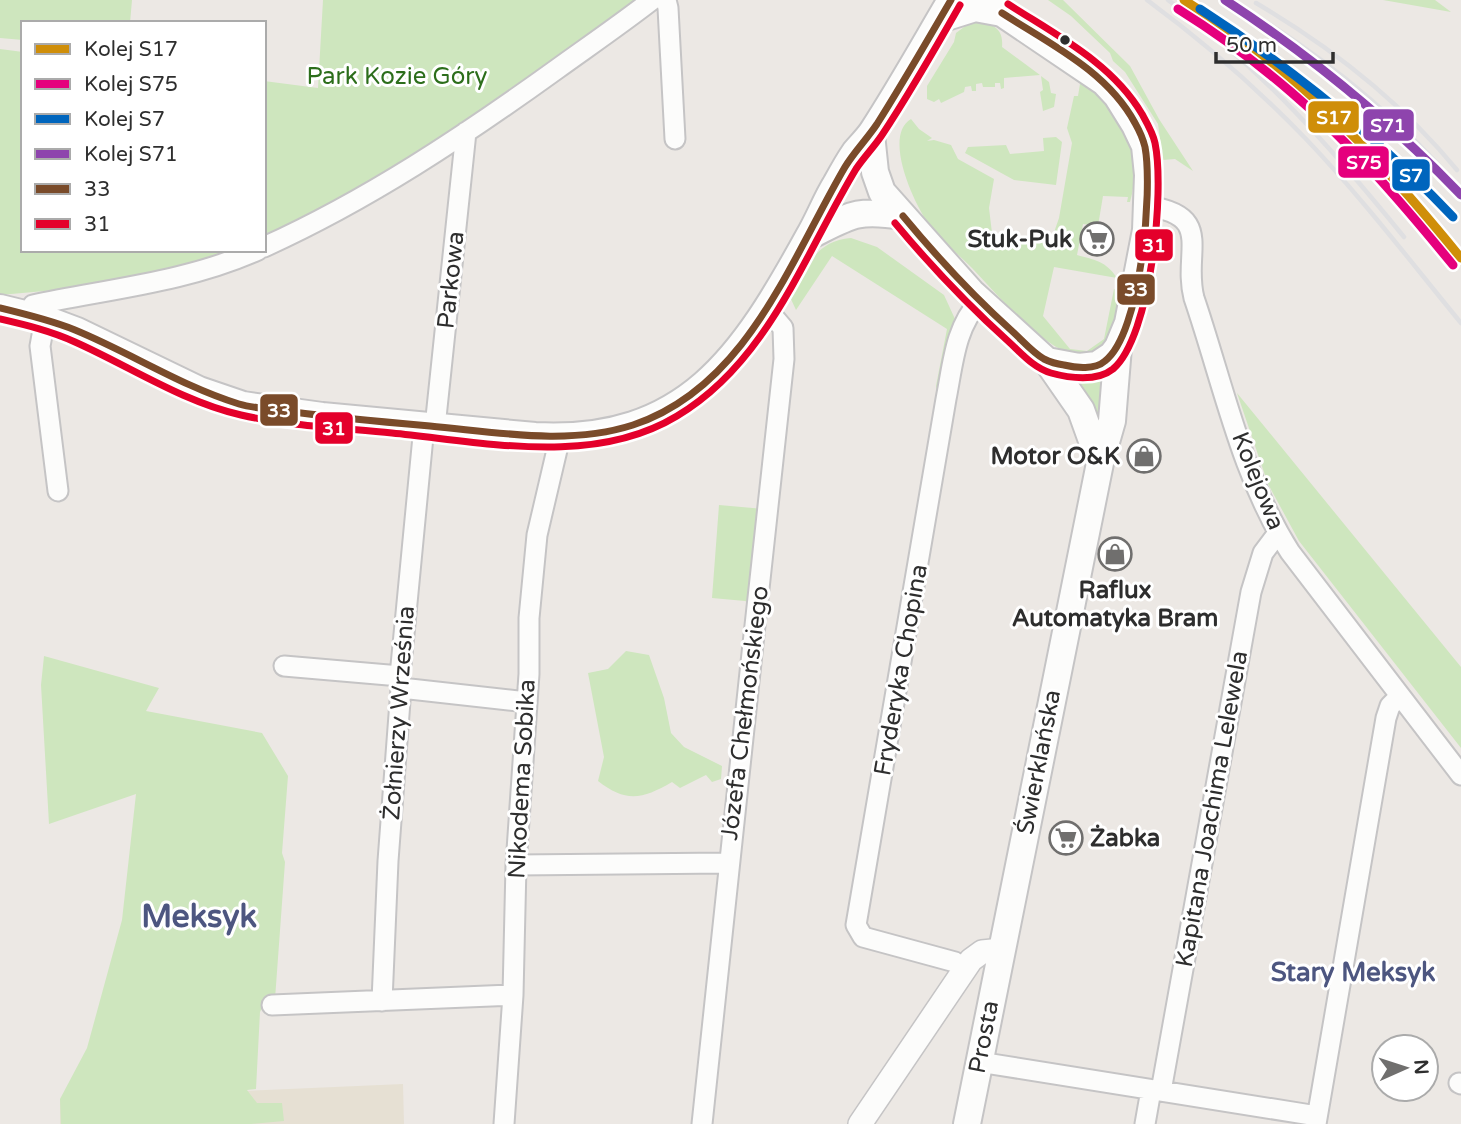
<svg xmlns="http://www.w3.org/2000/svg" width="1461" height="1124" viewBox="0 0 1461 1124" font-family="'Varela Round',sans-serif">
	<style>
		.education { fill: #e6e0d3 }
		.green { fill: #cee6be }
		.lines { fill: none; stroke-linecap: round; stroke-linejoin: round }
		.minor-casing { stroke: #c5c4c5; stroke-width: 23 }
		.tertiary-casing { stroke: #c5c4c5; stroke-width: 26 }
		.secondary-casing { stroke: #c5c4c5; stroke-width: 30 }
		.minor { stroke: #fcfcfb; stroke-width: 19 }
		.tertiary { stroke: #fcfcfb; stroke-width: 23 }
		.secondary { stroke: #fcfcfb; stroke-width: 26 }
		.rail { stroke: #dfdfe1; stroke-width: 4.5 }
		.bus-1-casing { stroke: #fff; stroke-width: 12 }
		.bus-2-casing { stroke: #fff; stroke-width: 12 }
		.bus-1 { stroke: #7a4b2a; stroke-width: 7 }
		.bus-2 { stroke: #e4002b; stroke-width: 7 }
		.rail-1-casing { stroke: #fff; stroke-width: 14 }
		.rail-2-casing { stroke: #fff; stroke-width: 14 }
		.rail-3-casing { stroke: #fff; stroke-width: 14 }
		.rail-4-casing { stroke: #fff; stroke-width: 14 }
		.rail-1 { stroke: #cf8e09; stroke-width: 9 }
		.rail-2 { stroke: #e5007d; stroke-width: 9 }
		.rail-3 { stroke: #0065bd; stroke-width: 9 }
		.rail-4 { stroke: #8e44ad; stroke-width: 9 }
		.bus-dot { fill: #2e2e2e; stroke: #fff; stroke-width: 2.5 }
		.labels { text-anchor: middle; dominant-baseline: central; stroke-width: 6; stroke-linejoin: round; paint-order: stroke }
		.park-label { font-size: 24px; fill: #2c6e1b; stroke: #fff }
		.poi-label { font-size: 24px; font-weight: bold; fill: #2e2e2e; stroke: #fff; text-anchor: end }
		.street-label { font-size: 24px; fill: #2e2e2e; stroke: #fff }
		.neighbourhood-label { font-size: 26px; font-weight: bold; fill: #4d5680; stroke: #fff }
		.district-label { font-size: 32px; font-weight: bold; fill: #4d5680; stroke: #fff }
		.line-badge { stroke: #fff; stroke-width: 2.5 }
		.badge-label { font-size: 19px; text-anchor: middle; font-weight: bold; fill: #fff }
	</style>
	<rect width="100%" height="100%" fill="#ece8e4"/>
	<path class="education" d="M403,1084L404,1124H60V1099Z"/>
	<path class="green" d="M0,0H132L130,23H23V40L0,38Z
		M323,0H646L511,88L377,182L264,239V81L318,88Z
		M1048,0H1063L1130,66L1159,119L1193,171L1175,159L1163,160L1158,124L1125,72L1113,61L1110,53L1071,16Z
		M1383,0H1435L1451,12Z
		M972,21C990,23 1004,26 1002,47L1040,75L1004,78V88L1001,89L1000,83H995V87H983L982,83L976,84V91H972L971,86L965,87L964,92L941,103L939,99L934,102L927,99V86L954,42L956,33Z
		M0,49L23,52V250H241L233,254L89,287L0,295Z
		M1041,76L1049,82L1051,93L1056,94L1054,107L1043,111L1040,92L1043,90Z
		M1083,83C1122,114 1144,153 1130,202H1127L1128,197L1103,196L1098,226L1083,224L1077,255C1095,260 1106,261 1117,278L1054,267L1043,316L1070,349L1087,351L1104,339L1114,289L1119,291C1116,310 1114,344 1094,353C1081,359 1064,352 1053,345C1022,325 997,294 972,268C958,254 942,241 930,226C915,206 882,136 911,119L919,129L932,138L927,141L934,140L951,145L958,159L994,179L989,208L992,233L1050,244L1059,218L1072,143L1067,128L1074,96H1078L1080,84Z
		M1056,137L1062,142L1056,185L1014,180L965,153L968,147L1006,145L1010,154L1044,151L1043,138Z
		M851,238L877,247L944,295L955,319L943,391L937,392L936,386L947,329L832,256L796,310L790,297C806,269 814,241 851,238Z
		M1104,374L1099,415L1097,420L1070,376Z
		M1237,393L1461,667V748L1299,541L1268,484Z
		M719,505L765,509L751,604L745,601L712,598Z
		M626,651L649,655L664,698L671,733L684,747L722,766L721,779L712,782L706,775L680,788L672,782C643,799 626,803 598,781L604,757L588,673L608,669Z
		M44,656L159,688L146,711L262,733L288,776L282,853L285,862L275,999L264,1004L260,1012L256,1089L247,1090L257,1103H282L284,1121L251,1124H61L60,1099L87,1048L122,920L136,794L49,824L41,685Z"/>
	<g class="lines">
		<defs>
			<path id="minor" d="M666,0L668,8L675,139
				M1146,206C1216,215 1182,252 1194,298C1223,383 1241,475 1290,552L1461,775
				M264,247C368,200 464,136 557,69C589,46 621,24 652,0
				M30,315L33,305C108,289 187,282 258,250
				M45,319L40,346L58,491
				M435,427L466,132
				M284,666L400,676
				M401,688L527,702
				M516,865L727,863
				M966,968L955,962L863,937L856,925L946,399C953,364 955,327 980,301
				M382,1001L388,861L401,688L400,676L424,426
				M272,1005L513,995
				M979,1062L1317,1116
				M1459,1083L1461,1084
				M1161,1091L1251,592L1263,553L1278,533
				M504,1124L513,995L516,865L529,674V618L537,535L560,437
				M702,1124C727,869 757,614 784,359L783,328L766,308
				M1145,1124L1151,1090
				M1316,1124L1386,718L1390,706L1400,696"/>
			<path id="tertiary" d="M860,1124L971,960L982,952L1002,950"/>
			<path id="secondary" d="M871,134L875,172L882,192L971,292L1047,361L1079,367L1097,365L1112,355L1118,347L1128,323L1146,230L1148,175L1145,146L1135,125L1117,96L1104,82L1002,13L975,8L940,19
				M809,236C851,215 855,209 903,216
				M0,308L45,319L77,331L199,390L243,405L322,416L535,436C687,444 743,356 809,236C819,219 826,200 836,184C842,173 848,162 855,152C861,145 867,139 872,132C900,89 925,44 951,0
				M1047,361L1081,410L1100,463
				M967,1124L1100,463L1112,421L1118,347"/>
		</defs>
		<use href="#minor" class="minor-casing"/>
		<use href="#tertiary" class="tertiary-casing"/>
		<use href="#secondary" class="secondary-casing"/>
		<use href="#minor" class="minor"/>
		<use href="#tertiary" class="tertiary"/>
		<use href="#secondary" class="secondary"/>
		<path class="rail" d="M1147,0C1204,42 1258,89 1307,140C1362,198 1411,262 1461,323
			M1168,0C1263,70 1330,146 1404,237
			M1230,0C1318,51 1395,113 1461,190
			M1256,3C1331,47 1401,102 1457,170"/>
		<defs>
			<path id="bus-1" d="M903,216C937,257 973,296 1012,331C1022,340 1032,352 1044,359C1050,362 1057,364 1064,365C1076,368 1095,370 1105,361C1141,334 1153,190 1145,147C1143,139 1139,130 1135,123C1107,71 1050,44 1002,13
				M0,308C25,314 50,320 75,330C131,353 181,386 239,404C256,409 275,409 293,412C338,418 384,422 430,426C496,432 568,446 633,425C747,387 790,261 845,167C854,152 867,139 877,124C903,83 927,41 951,0"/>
			<path id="bus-2" d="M895,223C930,265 968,305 1009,342C1022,354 1034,368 1051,373C1069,378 1097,382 1113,369C1151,336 1165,191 1155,143C1153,133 1147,123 1142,114C1112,63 1056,35 1008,4
				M0,319C26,325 51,331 75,342C129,366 183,402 241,415C290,426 342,428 392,433C484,442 593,467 677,416C768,362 804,255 856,169C864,157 874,147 882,135C910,93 935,49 960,5"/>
		</defs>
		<use href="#bus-1" class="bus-1-casing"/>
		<use href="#bus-2" class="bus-2-casing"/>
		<use href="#bus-1" class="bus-1"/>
		<use href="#bus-2" class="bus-2"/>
		<defs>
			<path id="rail-1" d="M1184,0C1225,26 1264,54 1300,86C1360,138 1411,197 1461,258"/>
			<path id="rail-2" d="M1178,9C1218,34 1255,61 1291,92C1351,143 1403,204 1453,265"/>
			<path id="rail-3" d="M1200,9C1293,69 1377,137 1453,217"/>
			<path id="rail-4" d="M1225,0C1311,56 1390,121 1461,195"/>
		</defs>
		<use href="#rail-1" class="rail-1-casing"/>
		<use href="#rail-2" class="rail-2-casing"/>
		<use href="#rail-3" class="rail-3-casing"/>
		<use href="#rail-4" class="rail-4-casing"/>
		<use href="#rail-1" class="rail-1"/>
		<use href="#rail-2" class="rail-2"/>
		<use href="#rail-3" class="rail-3"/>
		<use href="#rail-4" class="rail-4"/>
	</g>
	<defs>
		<symbol id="supermarket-ring" viewBox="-11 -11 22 22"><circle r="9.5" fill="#fff" stroke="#706f6e" stroke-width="1.5"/><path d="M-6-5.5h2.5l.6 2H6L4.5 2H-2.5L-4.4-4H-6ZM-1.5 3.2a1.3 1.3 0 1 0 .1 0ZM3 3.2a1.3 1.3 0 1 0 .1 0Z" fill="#706f6e"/></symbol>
		<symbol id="shop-ring" viewBox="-11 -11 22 22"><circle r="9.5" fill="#fff" stroke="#706f6e" stroke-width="1.5"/><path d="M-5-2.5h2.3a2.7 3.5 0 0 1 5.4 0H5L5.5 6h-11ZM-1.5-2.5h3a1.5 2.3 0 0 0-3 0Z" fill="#706f6e"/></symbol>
	</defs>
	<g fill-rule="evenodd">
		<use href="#supermarket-ring" x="1078" y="220" width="38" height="38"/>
		<use href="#shop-ring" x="1125" y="437" width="38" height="38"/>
		<use href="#shop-ring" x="1096" y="535" width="38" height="38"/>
		<use href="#supermarket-ring" x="1047" y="819" width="38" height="38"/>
	</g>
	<circle class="bus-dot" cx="1065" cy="40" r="6"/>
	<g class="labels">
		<g class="park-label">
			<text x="397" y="76">Park Kozie Góry</text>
		</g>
		<g class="poi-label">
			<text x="1072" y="239">Stuk-Puk</text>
			<text x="1120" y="456">Motor O&amp;K</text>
			<text x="1115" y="590" text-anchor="middle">Raflux<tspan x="1115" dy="28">Automatyka Bram</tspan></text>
			<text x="1090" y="838" text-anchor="start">Żabka</text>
		</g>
		<g class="street-label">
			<text transform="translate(451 280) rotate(-84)">Parkowa</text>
			<text transform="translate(1258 481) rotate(68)">Kolejowa</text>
			<text transform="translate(901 670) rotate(-80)">Fryderyka Chopina</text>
			<text transform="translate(399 713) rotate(-86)">Żołnierzy Września</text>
			<text transform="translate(745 713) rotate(-83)">Józefa Chełmońskiego</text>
			<text transform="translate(1039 762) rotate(-79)">Świerklańska</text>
			<text transform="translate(522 779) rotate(-87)">Nikodema Sobika</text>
			<text transform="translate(1212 809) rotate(-80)">Kapitana Joachima Lelewela</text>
			<text transform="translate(984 1037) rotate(-79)">Prosta</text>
		</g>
		<g class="neighbourhood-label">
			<text x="1353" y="972">Stary Meksyk</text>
		</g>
		<g class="district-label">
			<text x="199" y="917">Meksyk</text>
		</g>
	</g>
	<g class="line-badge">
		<rect x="1307" y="100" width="53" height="34" rx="7" fill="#cf8e09"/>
		<rect x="1362" y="108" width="53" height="34" rx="7" fill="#8e44ad"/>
		<rect x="1337" y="145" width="53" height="34" rx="7" fill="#e5007d"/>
		<rect x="1391" y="158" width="40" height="34" rx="7" fill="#0065bd"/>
		<rect x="1134" y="228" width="40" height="34" rx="7" fill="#e4002b"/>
		<rect x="1116" y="273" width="40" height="33" rx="7" fill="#7a4b2a"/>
		<rect x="259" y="393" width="40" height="34" rx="7" fill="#7a4b2a"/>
		<rect x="314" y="411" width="40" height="34" rx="7" fill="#e4002b"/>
	</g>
	<g class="badge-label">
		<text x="1334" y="124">S17</text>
		<text x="1388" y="132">S71</text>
		<text x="1364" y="169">S75</text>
		<text x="1411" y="182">S7</text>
		<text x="1154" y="252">31</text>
		<text x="1136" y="296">33</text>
		<text x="279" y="417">33</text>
		<text x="334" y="435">31</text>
	</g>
	<rect x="21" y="21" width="245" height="231" fill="#ffffff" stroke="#ababab" stroke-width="2"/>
	<rect x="35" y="44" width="35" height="10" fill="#cf8e09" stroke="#ababab" stroke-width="2"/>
	<text x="84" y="56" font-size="21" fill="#2e2e2e">Kolej S17</text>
	<rect x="35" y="79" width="35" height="10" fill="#e5007d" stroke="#ababab" stroke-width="2"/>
	<text x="84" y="91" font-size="21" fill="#2e2e2e">Kolej S75</text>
	<rect x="35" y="114" width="35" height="10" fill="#0065bd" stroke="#ababab" stroke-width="2"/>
	<text x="84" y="126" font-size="21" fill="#2e2e2e">Kolej S7</text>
	<rect x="35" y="149" width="35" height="10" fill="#8e44ad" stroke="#ababab" stroke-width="2"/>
	<text x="84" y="161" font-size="21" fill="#2e2e2e">Kolej S71</text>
	<rect x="35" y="184" width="35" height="10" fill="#7a4b2a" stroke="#ababab" stroke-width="2"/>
	<text x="84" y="196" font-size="21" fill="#2e2e2e">33</text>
	<rect x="35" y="219" width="35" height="10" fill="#e4002b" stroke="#ababab" stroke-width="2"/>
	<text x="84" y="231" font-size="21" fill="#2e2e2e">31</text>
	<g transform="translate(1405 1068) rotate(87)"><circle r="33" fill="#ffffff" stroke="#ababab" stroke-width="2"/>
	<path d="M0-5L12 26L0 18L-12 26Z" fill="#706f6e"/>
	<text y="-10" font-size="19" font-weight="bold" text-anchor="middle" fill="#2e2e2e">N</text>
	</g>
	<path d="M1216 52v10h117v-10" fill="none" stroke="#2e2e2e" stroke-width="3.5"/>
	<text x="1226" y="52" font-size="21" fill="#2e2e2e" stroke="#ffffff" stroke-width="5" paint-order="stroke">50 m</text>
</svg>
